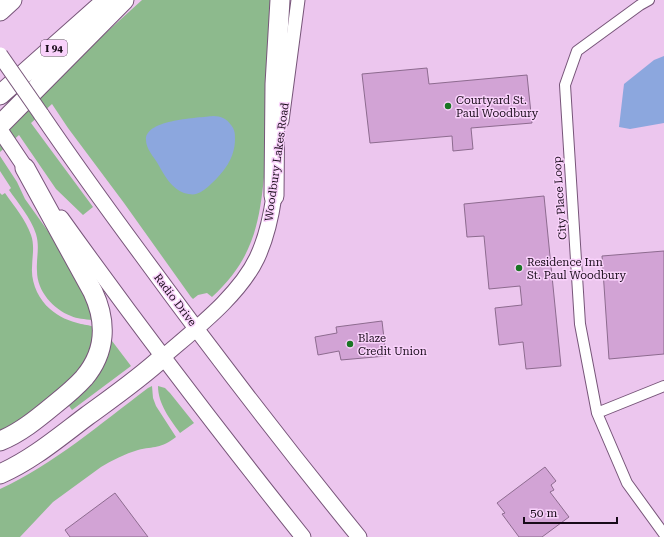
<svg xmlns="http://www.w3.org/2000/svg" width="664" height="537" viewBox="0 0 664 537" font-family="'Roboto Serif',serif">
	<style>
		.green { fill: #8dba8d }
		.water { fill: #8ca7de }
		.building { fill: #d2a3d5; stroke: #8d6b8f }
		.lines { fill: none; stroke-linecap: round; stroke-linejoin: round }
		.minor-casing { stroke: #775579; stroke-width: 12 }
		.tertiary-casing { stroke: #775579; stroke-width: 15 }
		.secondary-casing { stroke: #775579; stroke-width: 17 }
		.motorway-casing { stroke: #775579; stroke-width: 21 }
		.minor { stroke: #fff; stroke-width: 10 }
		.tertiary { stroke: #fff; stroke-width: 13 }
		.secondary { stroke: #fff; stroke-width: 15 }
		.motorway { stroke: #fff; stroke-width: 19 }
		.secondary-bridge-casing { stroke: #775579; stroke-width: 17; stroke-linecap: butt }
		.secondary-bridge { stroke: #fff; stroke-width: 15 }
		.poi-dot { fill: #197524; stroke: #f9d2fb; stroke-width: 1.5 }
		.labels { text-anchor: middle; dominant-baseline: central; stroke-width: 3; stroke-linejoin: round; paint-order: stroke }
		.shield { fill: #f9d2fb; stroke: #5c475d; stroke-width: 1 }
		.shield-label { font-size: 10px; font-weight: bold; fill: #180b19 }
		.poi-label { font-size: 11px; fill: #180b19; stroke: #f9d2fb; text-anchor: start }
		.street-label { font-size: 11px; fill: #180b19; stroke: #f9d2fb }
	</style>
	<rect width="100%" height="100%" fill="#ecc6ee"/>
	<path class="green" d="M142,0H273L264,177C259,228 251,261 212,297L207,293L198,295L193,299L191,297L124,203L68,128L52,104L31,123L93,207L83,215L56,189L19,135L0,152V136L88,49Z
		M0,156L17,182L25,199L55,241L83,288L95,318L92,320C85,319 77,319 71,316C53,309 37,291 37,271C36,259 40,247 36,234C31,218 18,203 9,190L11,188L0,171Z
		M0,193L2,195L5,193C14,206 26,220 31,235C35,246 32,257 32,268C31,283 39,300 50,309C59,317 69,321 81,324C86,325 91,325 95,328V331L87,358L74,376L22,420L0,432Z
		M109,337L131,366L72,410L67,403Z
		M152,386L153,398L156,406L176,437C161,449 154,446 138,450C125,454 112,460 101,467L53,502L20,537H0V489C54,464 100,424 148,388Z
		M158,386L165,388L170,393L194,423L180,433C170,419 158,404 158,386Z"/>
	<path class="water" d="M664,56V123L630,129L619,127L624,84L654,60Z
		M213,116C221,116 227,119 231,125C235,130 235,134 235,139C235,158 224,172 211,184C207,188 202,192 196,194C193,195 188,194 184,193C172,189 164,175 158,164C154,157 146,149 146,140C145,119 199,118 213,116Z"/>
	<path class="building" d="M427,68L429,84L527,75L532,123L471,128L473,149L453,151L452,136L370,143L362,74Z
		M544,196L561,366L526,369L523,342L499,345L495,308L522,305L520,286L489,289L484,236L467,237L464,204Z
		M664,251V354L609,359L602,256Z
		M382,321L386,356L341,360L339,351L318,355L315,337L337,333L336,327Z
		M545,467L556,481L551,485L554,490L550,492L569,517L542,537H519L502,514L505,513L497,503Z
		M115,493L148,537H70L65,530Z"/>
	<g class="lines">
		<defs>
			<path id="minor" d="M649,0L640,5L577,51L565,85L580,324L597,413L627,483L664,534
				M597,413L664,386"/>
			<path id="tertiary" d="M282,121L298,0"/>
			<path id="secondary" d="M41,114C73,161 107,208 141,254C211,350 284,445 359,537
				M0,130L31,176
				M61,218C139,327 220,433 303,537
				M163,357C194,330 239,296 257,258C266,239 271,217 274,196"/>
			<path id="motorway" d="M0,11L12,0
				M0,95L107,0
				M0,125L124,0
				M274,196L275,84L280,0
				M0,441C20,433 37,419 54,405C64,397 75,388 84,378C106,352 107,322 93,292L25,168
				M0,474C32,460 59,437 87,416C113,397 139,379 163,357"/>
		</defs>
		<use href="#minor" class="minor-casing"/>
		<use href="#tertiary" class="tertiary-casing"/>
		<use href="#secondary" class="secondary-casing"/>
		<use href="#motorway" class="motorway-casing"/>
		<use href="#minor" class="minor"/>
		<use href="#tertiary" class="tertiary"/>
		<use href="#secondary" class="secondary"/>
		<use href="#motorway" class="motorway"/>
		<defs>
			<path id="secondary-bridge" d="M0,55L41,114"/>
		</defs>
		<use href="#secondary-bridge" class="secondary-bridge-casing"/>
		<use href="#secondary-bridge" class="secondary-bridge"/>
	</g>
	<g class="poi-dot">
		<circle cx="448" cy="106" r="4"/>
		<circle cx="519" cy="268" r="4"/>
		<circle cx="350" cy="344" r="4"/>
	</g>
	<g class="labels">
		<rect class="shield" x="41" y="40" width="26" height="16" rx="3"/>
		<g class="shield-label">
			<text x="54" y="48">I 94</text>
		</g>
		<g class="poi-label">
			<text x="456" y="100">Courtyard St.<tspan x="456" dy="13">Paul Woodbury</tspan></text>
			<text x="527" y="262">Residence Inn<tspan x="527" dy="13">St. Paul Woodbury</tspan></text>
			<text x="358" y="338">Blaze<tspan x="358" dy="13">Credit Union</tspan></text>
		</g>
		<g class="street-label">
			<text transform="translate(277 162) rotate(-82)">Woodbury Lakes Road</text>
			<text transform="translate(560 198) rotate(-94)">City Place Loop</text>
			<text transform="translate(175 300) rotate(53)">Radio Drive</text>
		</g>
	</g>
	<path d="M524 517v6h93v-6" fill="none" stroke="#180b19" stroke-width="2"/>
	<text x="530" y="517" font-size="12" fill="#180b19" stroke="#f9d2fb" stroke-width="3" paint-order="stroke">50 m</text>
</svg>
